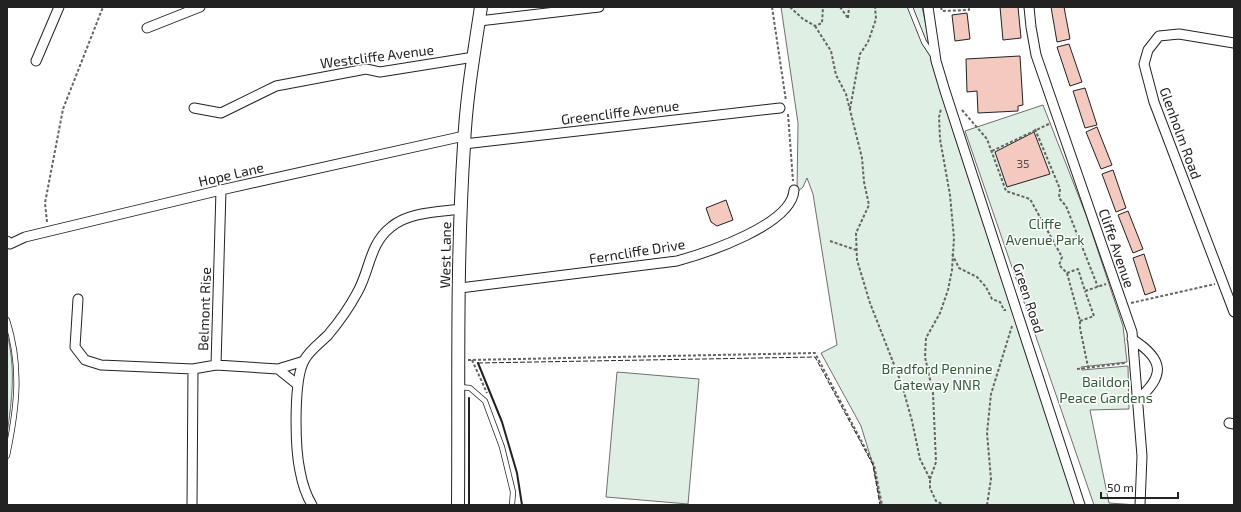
<svg xmlns="http://www.w3.org/2000/svg" width="1241" height="512" viewBox="0 0 1241 512" font-family="'Exo 2',sans-serif">
	<style>
		.green { fill: #e0efe3; stroke: #6f6f6f }
		.building { fill: #f3c9c0; stroke: #222 }
		.lines { fill: none; stroke-linecap: round; stroke-linejoin: round }
		.service-casing { stroke: #222; stroke-width: 6 }
		.minor-casing { stroke: #222; stroke-width: 11 }
		.tertiary-casing { stroke: #222; stroke-width: 14 }
		.path { stroke: #646464; stroke-width: 2; stroke-dasharray: 3 2; stroke-linecap: butt }
		.service { stroke: #fff; stroke-width: 4.5 }
		.minor { stroke: #fff; stroke-width: 9 }
		.tertiary { stroke: #fff; stroke-width: 12 }
		.fence { stroke: #222; stroke-width: 1; stroke-dasharray: 5 2; stroke-linecap: butt }
		.wall { stroke: #222; stroke-width: 2 }
		.labels { text-anchor: middle; dominant-baseline: central; stroke-width: 3; stroke-linejoin: round; paint-order: stroke }
		.number-label { font-size: 12px; fill: #564c4a }
		.street-label { font-size: 14px; fill: #222; stroke: #fff }
		.park-label { font-size: 14px; fill: #2f5e38; stroke: #fff }
	</style>
	<rect width="100%" height="100%" fill="#fff"/>
	<path class="green" d="M781,7H922C932,56 947,102 961,150C996,269 1040,386 1078,505H881L873,465L861,426L821,353L837,345L813,194L807,178L803,187L797,192L798,123Z
		M1043,105L1086,215L1123,326L1127,362L1081,367L1082,370L1128,366L1129,409L1090,410L1109,503L1137,505H1094L965,131Z
		M7,334C16,368 12,400 7,434Z
		M617,372L699,379L688,504L606,497Z"/>
	<path class="building" d="M1000,7H1018L1021,38L1003,40Z
		M1051,7H1064L1070,39L1057,42Z
		M967,13L970,39L955,41L952,15Z
		M1069,44L1082,82L1070,86L1057,47Z
		M1020,56L1023,105L1018,106V111L978,113L977,91L967,92L966,59Z
		M1085,88L1097,125L1085,128L1073,91Z
		M1097,127L1112,165L1101,169L1086,132Z
		M1034,132L1050,174L1007,187L995,152Z
		M1113,170L1126,208L1116,212L1102,174Z
		M726,200L733,220L717,226L711,222L706,208Z
		M1128,211L1143,249L1133,253L1118,215Z
		M1144,254L1156,291L1145,295L1133,258Z"/>
	<g class="lines">
		<defs>
			<path id="service" d="M910,7L924,42L932,54
				M7,320C22,367 17,408 7,456
				M459,387L470,388L485,401L502,447L513,492L512,505"/>
			<path id="minor" d="M928,7L936,61L945,91L1080,505
				M1029,7L1031,27L1036,55L1132,332L1142,456L1140,505
				M479,21L599,7
				M147,28L200,7
				M1234,43L1179,34L1159,36L1148,50L1144,64L1154,102L1234,312
				M36,61L59,7
				M194,108L221,113L276,86L366,69L380,72L474,57
				M464,144L780,108
				M7,241L10,244L25,237L221,190L464,136
				M460,288L677,261C706,253 792,225 794,190
				M78,299L75,347L85,360L101,365L193,369
				M1132,339C1164,359 1166,376 1137,400
				M216,365L278,369
				M298,385L278,369L304,361
				M1229,423L1234,424
				M192,505L193,369L216,365L221,190
				M312,505C306,495 302,482 300,471C295,448 293,378 305,359C310,350 320,343 328,335C339,322 349,308 357,293C370,271 369,244 391,227C409,212 438,212 461,209"/>
			<path id="tertiary" d="M458,505C459,385 456,265 464,145C466,99 474,53 481,7"/>
		</defs>
		<use href="#service" class="service-casing"/>
		<use href="#minor" class="minor-casing"/>
		<use href="#tertiary" class="tertiary-casing"/>
		<path class="path" d="M772,7L786,101
			M790,7L803,19L815,26L822,23L823,7
			M840,7L848,18
			M941,7L942,11L969,10V7
			M848,18L849,7
			M815,26L831,51L836,75L846,94L862,158L864,182L869,205L856,233L857,260L870,303L902,385L912,421L920,459L930,479V488L936,501L944,505
			M850,109L860,54L868,42L876,19L875,7
			M962,110L987,139L1006,191L1030,199L1062,257L1059,265L1067,273L1078,269L1085,291L1106,284
			M788,114L793,181
			M1035,129L1060,189L1059,198L1066,206L1098,287
			M992,151L1051,123
			M47,222L45,203L63,109L103,7
			M830,241L856,250
			M952,254L959,268L977,277L986,287L992,299L1000,302L1004,310H1006
			M1067,273L1080,321V328L1088,367
			M1131,303L1215,284
			M1080,321L1094,316L1085,291
			M468,360L815,353L874,465L882,505
			M472,360L487,393
			M1077,369L1125,363
			M930,479L936,462L933,393L925,357L926,338L940,313L948,290L952,270L954,238L950,195L940,139L939,117L941,109
			M987,505L991,479L987,433L991,394L1012,326"/>
		<use href="#service" class="service"/>
		<use href="#minor" class="minor"/>
		<use href="#tertiary" class="tertiary"/>
		<path class="fence" d="M478,363L815,357L873,465L880,505"/>
		<path class="wall" d="M478,363L502,422L517,473L522,505
			M469,505V398"/>
	</g>
	<g class="labels">
		<g class="number-label">
			<text x="1023" y="163">35</text>
		</g>
		<g class="street-label">
			<text transform="translate(377 56) rotate(-7)">Westcliffe Avenue</text>
			<text transform="translate(620 112) rotate(-7)">Greencliffe Avenue</text>
			<text transform="translate(1181 133) rotate(70)">Glenholm Road</text>
			<text transform="translate(231 174) rotate(-13)">Hope Lane</text>
			<text transform="translate(1117 248) rotate(71)">Cliffe Avenue</text>
			<text transform="translate(637 251) rotate(-9)">Ferncliffe Drive</text>
			<text transform="translate(445 255) rotate(-89)">West Lane</text>
			<text transform="translate(1029 298) rotate(72)">Green Road</text>
			<text transform="translate(204 309) rotate(-88)">Belmont Rise</text>
		</g>
		<g class="park-label">
			<text x="1045" y="223">Cliffe<tspan x="1045" dy="16">Avenue Park</tspan></text>
			<text x="937" y="368">Bradford Pennine<tspan x="937" dy="16">Gateway NNR</tspan></text>
			<text x="1106" y="381">Baildon<tspan x="1106" dy="16">Peace Gardens</tspan></text>
		</g>
	</g>
	<rect width="1241" height="512" fill="none" stroke="#222222" stroke-width="16"/>
	<path d="M1101 492v6h77v-6" fill="none" stroke="#222222" stroke-width="2"/>
	<text x="1107" y="492" font-size="12" fill="#222222" stroke="#ffffff" stroke-width="3" paint-order="stroke">50 m</text>
</svg>
